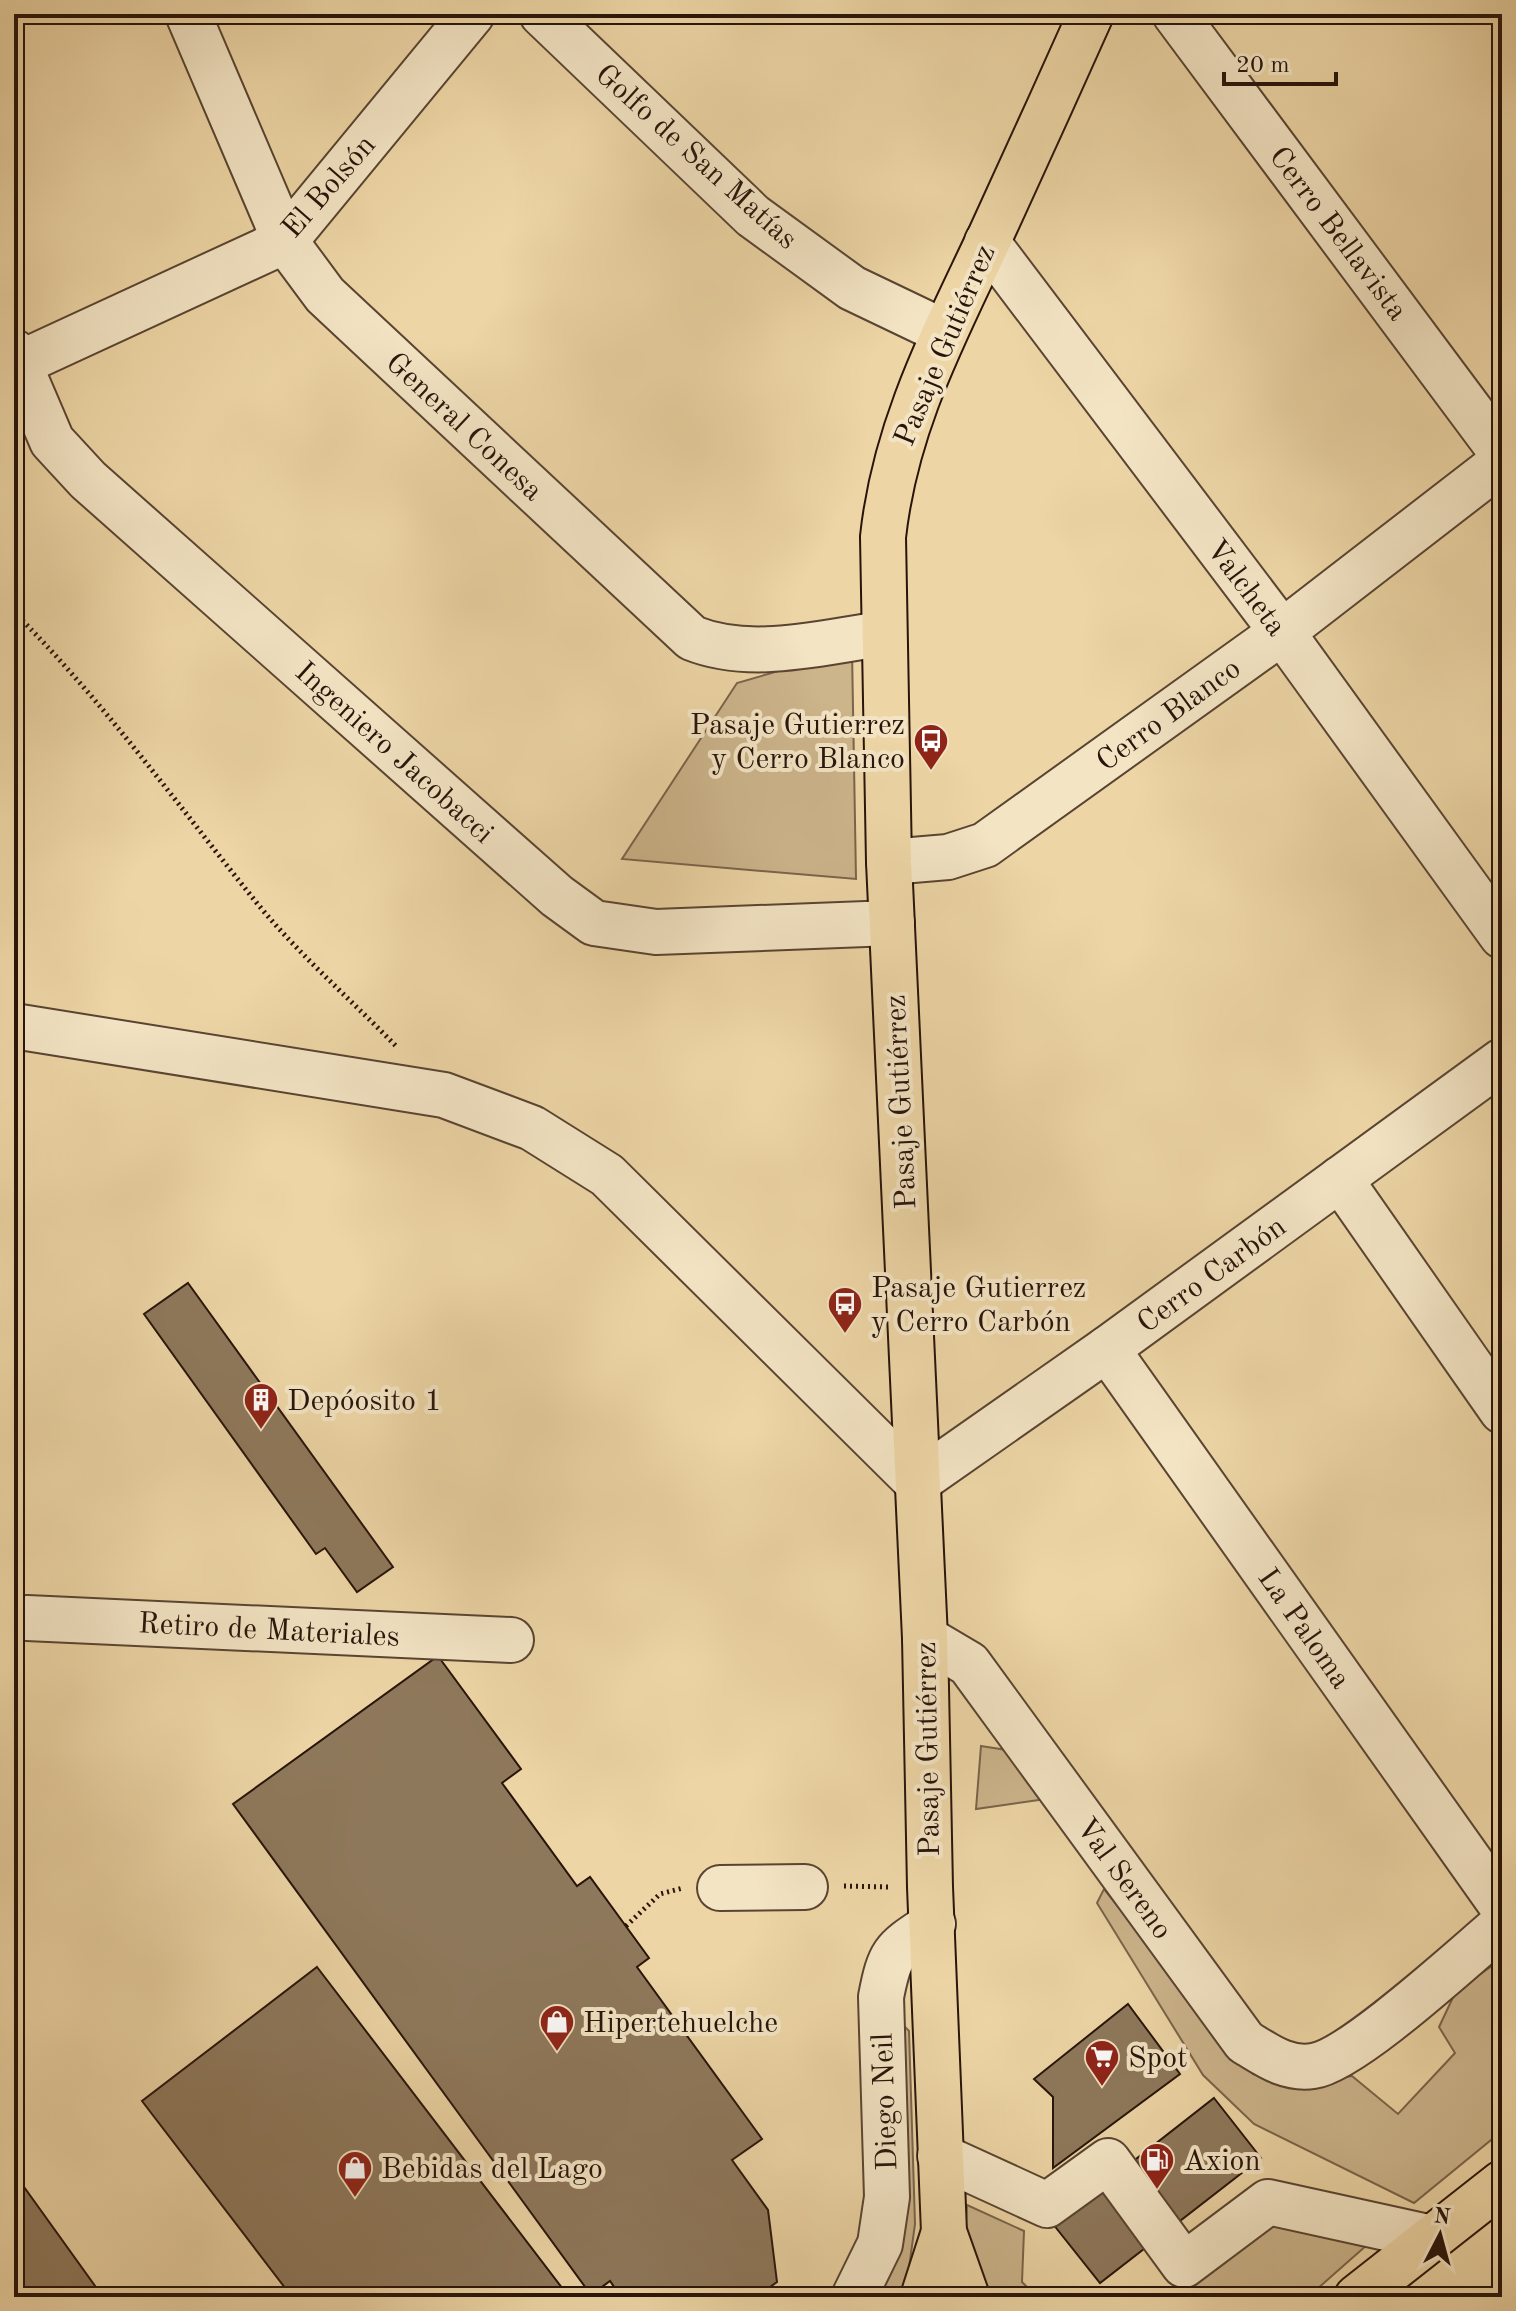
<svg xmlns="http://www.w3.org/2000/svg" width="1516" height="2311" font-family="'Old Standard TT',serif">
<style>
.green{fill:#ccb48b;stroke:#7a644b;stroke-width:2}
.building{fill:#8e785b;stroke:#28140b;stroke-width:2}
.lines{fill:none;stroke-linecap:round;stroke-linejoin:round}
.minor-casing{stroke:#594432;stroke-width:48}
.major-casing{stroke:#28140b;stroke-width:48}
.path{stroke:#28140b;stroke-width:5;stroke-dasharray:2 4;stroke-linecap:butt}
.minor{stroke:#f3e4c4;stroke-width:44}
.major{stroke:#edd5a5;stroke-width:44}
.labels{text-anchor:middle;stroke-width:8;stroke-linejoin:round;paint-order:stroke}
.street-label{font-size:30px;fill:#28140b;stroke:#f3e4c4}
.poi-label{font-size:30px;fill:#28140b;stroke:#f3e4c4;text-anchor:start}
</style>
<rect width="100%" height="100%" fill="#edd5a5"/>
<filter id="stains"><feTurbulence type="fractalNoise" baseFrequency=".0025" numOctaves="4"/><feColorMatrix values="0 0 0 0 .2 0 0 0 0 .09 0 0 0 0 .02 0 0 0 .5 -.17"/></filter>
<radialGradient id="worn" r=".72"><stop offset=".6" stop-color="#630" stop-opacity="0"/><stop offset="1" stop-color="#630" stop-opacity=".3"/></radialGradient>
<g class="green">
<polygon points="852,650 856,879 622,859 737,683"/>
<polygon points="981,1746 1013,1751 1046,1799 976,1809"/>
<polygon points="1104,1889 1253,2074 1298,2084 1352,2076 1398,2114 1455,2053 1439,2027 1456,1991 1502,1959 1502,2131 1414,2203 1254,2124 1203,2075 1097,1903"/>
<polygon points="896,2018 909,2031 915,2224 905,2297 870,2297"/>
<polygon points="967,2205 1024,2231 1022,2282 1037,2297 982,2297 965,2238"/>
<polygon points="1270,2215 1367,2245 1308,2297 1159,2297"/>
</g>
<g class="building">
<polygon points="188,1283 393,1567 357,1592 325,1548 316,1554 144,1314"/>
<polygon points="438,1656 521,1769 502,1783 577,1886 590,1877 649,1958 637,1967 762,2139 732,2160 768,2210 777,2282 756,2297 621,2297 610,2281 591,2295 233,1804"/>
<polygon points="317,1967 569,2297 292,2297 142,2101"/>
<polygon points="1128,2004 1180,2074 1053,2168 1053,2097 1034,2079"/>
<polygon points="1214,2098 1261,2158 1100,2283 1053,2224"/>
<polygon points="14,2173 103,2297 14,2297"/>
</g>
<g class="lines">
<defs>
<g id="minor">
<path d="M188 14 285 241 325 295 692 638C752 662 821 642 883 634"/>
<polyline points="542,14 753,216 852,288 944,332"/>
<polyline points="1175,14 1502,453"/>
<polyline points="987,242 1282,632 1502,936"/>
<polyline points="14,352 52,441 88,480 557,896 594,923 656,932 892,923"/>
<polyline points="14,366 285,241 472,14"/>
<polyline points="889,862 948,857 985,845 1282,632 1502,462"/>
<polyline points="14,1026 444,1095 532,1128 607,1175 917,1482 1107,1349 1502,1061"/>
<polyline points="1340,1179 1502,1411"/>
<polyline points="1107,1349 1502,1906"/>
<polyline points="27,1618 511,1640"/>
<path d="M925 1638 969 1664 1245 2042C1267 2055 1286 2070 1313 2066 1352 2061 1466 1955 1502 1925"/>
<polyline points="720,1888 805,1887"/>
<polyline points="940,2156 1047,2205 1108,2161 1184,2265 1268,2202 1432,2238"/>
<path d="M854 2297 880 2244 887 2197 881 1997C890 1950 894 1950 933 1924"/>
</g>
<g id="major">
<polyline points="923,2297 944,2232"/>
<path d="M967 2297 944 2232 930 1887 925 1638 889 862 883 537C895 427 942 339 988 241 1023 165 1057 90 1091 14"/>
<polyline points="1357,2297 1502,2183"/>
</g>
</defs>
<use href="#minor" class="minor-casing"/>
<use href="#major" class="major-casing"/>
<g class="path">
<path d="M14 612C102 700 174 800 252 897 294 950 348 997 396 1046"/>
<polyline points="844,1886 890,1887"/>
<polyline points="626,1926 660,1894 683,1888"/>
</g>
<use href="#minor" class="minor"/>
<use href="#major" class="major"/>
</g>
<defs>
<symbol id="bus-pin" viewBox="-11 -11 22 30"><path d="M0 17L-7.5 6A9.5 9.5 0 1 1 7.5 6Z" fill="#8f2418" stroke="#f3e4c4"/><path d="M-5-6H5V4H4V6H2V4H-2V6H-4V4H-5ZM-3.5-4V0h7V-4ZM-3.5 1.2v1.5H-2V1.2ZM2 1.2v1.5H3.5V1.2Z" fill="#fff"/></symbol>
<symbol id="building-pin" viewBox="-11 -11 22 30"><path d="M0 17L-7.5 6A9.5 9.5 0 1 1 7.5 6Z" fill="#8f2418" stroke="#f3e4c4"/><path d="M-4-6H4V6H1V3H-1V6H-4ZM-2.5-4.3h1.7v1.8h-1.7ZM.8-4.3h1.7v1.8H.8ZM-2.5-1h1.7V.8h-1.7ZM.8-1h1.7V.8H.8Z" fill="#fff"/></symbol>
<symbol id="shop-pin" viewBox="-11 -11 22 30"><path d="M0 17L-7.5 6A9.5 9.5 0 1 1 7.5 6Z" fill="#8f2418" stroke="#f3e4c4"/><path d="M-5-2.5h2.3a2.7 3.5 0 0 1 5.4 0H5L5.5 6h-11ZM-1.5-2.5h3a1.5 2.3 0 0 0-3 0Z" fill="#fff"/></symbol>
<symbol id="supermarket-pin" viewBox="-11 -11 22 30"><path d="M0 17L-7.5 6A9.5 9.5 0 1 1 7.5 6Z" fill="#8f2418" stroke="#f3e4c4"/><path d="M-6-5.5h2.5l.6 2H6L4.5 2H-2.5L-4.4-4H-6ZM-1.5 3.2a1.3 1.3 0 1 0 .1 0ZM3 3.2a1.3 1.3 0 1 0 .1 0Z" fill="#fff"/></symbol>
<symbol id="fuel-pin" viewBox="-11 -11 22 30"><path d="M0 17L-7.5 6A9.5 9.5 0 1 1 7.5 6Z" fill="#8f2418" stroke="#f3e4c4"/><path d="M-5.5-6h7V0h2V4h1.3V-2.5L3-4.5l.8-.8L6-3V5H2.5V1h-1V6h-7ZM-4.2-4.7v3.2H.2V-4.7Z" fill="#fff"/></symbol>
</defs>
<g fill-rule="evenodd">
<use href="#bus-pin" x="911" y="721" width="40" height="54"/>
<use href="#bus-pin" x="825" y="1284" width="40" height="54"/>
<use href="#building-pin" x="241" y="1380" width="40" height="54"/>
<use href="#shop-pin" x="537" y="2002" width="40" height="54"/>
<use href="#supermarket-pin" x="1082" y="2037" width="40" height="54"/>
<use href="#fuel-pin" x="1137" y="2140" width="40" height="54"/>
<use href="#shop-pin" x="335" y="2148" width="40" height="54"/>
</g>
<g class="labels">
<g class="street-label">
<text transform="translate(697 156) rotate(42)" y="10">Golfo de San Matías</text>
<text transform="translate(328 186) rotate(-49)" y="10">El Bolsón</text>
<text transform="translate(1339 233) rotate(53)" y="10">Cerro Bellavista</text>
<text transform="translate(944 345) rotate(-67)" y="10">Pasaje Gutiérrez</text>
<text transform="translate(465 426) rotate(43)" y="10">General Conesa</text>
<text transform="translate(1247 587) rotate(53)" y="10">Valcheta</text>
<text transform="translate(1168 714) rotate(-36)" y="10">Cerro Blanco</text>
<text transform="translate(395 752) rotate(42)" y="10">Ingeniero Jacobacci</text>
<text transform="translate(900 1102) rotate(-93)" y="10">Pasaje Gutiérrez</text>
<text transform="translate(1211 1274) rotate(-36)" y="10">Cerro Carbón</text>
<text transform="translate(1305 1628) rotate(55)" y="10">La Paloma</text>
<text transform="translate(269 1629) rotate(3)" y="10">Retiro de Materiales</text>
<text transform="translate(927 1749) rotate(-91)" y="10">Pasaje Gutiérrez</text>
<text transform="translate(1125 1878) rotate(54)" y="10">Val Sereno</text>
<text transform="translate(884 2102) rotate(-92)" y="10">Diego Neil</text>
</g>
<g class="poi-label">
<text x="905" y="734" text-anchor="end">Pasaje Gutierrez<tspan x="905" dy="34">y Cerro Blanco</tspan></text>
<text x="871" y="1297">Pasaje Gutierrez<tspan x="871" dy="34">y Cerro Carbón</tspan></text>
<text x="287" y="1410">Depóosito 1</text>
<text x="583" y="2032">Hipertehuelche</text>
<text x="1128" y="2067">Spot</text>
<text x="1183" y="2170">Axion</text>
<text x="381" y="2178">Bebidas del Lago</text>
</g>
</g>
<rect width="1516" height="2311" fill="none" stroke="#edd5a5" stroke-width="48"/>
<rect x="16" y="16" width="1484" height="2279" fill="none" stroke="#28140b" stroke-width="4"/>
<rect x="24" y="24" width="1468" height="2263" fill="none" stroke="#28140b" stroke-width="2"/>
<g transform="translate(1440 2235) rotate(6)" stroke="#f3e4c4" stroke-width="6" paint-order="stroke">
<path d="M0-6L14 30L0 20L-14 30Z" fill="#28140b"/>
<text y="-12" font-size="22" font-weight="bold" text-anchor="middle" fill="#28140b">N</text>
</g>
<path d="M1224 72v12h112v-12" fill="none" stroke="#28140b" stroke-width="4"/>
<text x="1236" y="72" font-size="24" fill="#28140b" stroke="#f3e4c4" stroke-width="6" paint-order="stroke">20 m</text>
<rect width="100%" height="100%" filter="url(#stains)"/>
<rect width="100%" height="100%" fill="url(#worn)"/>
</svg>
